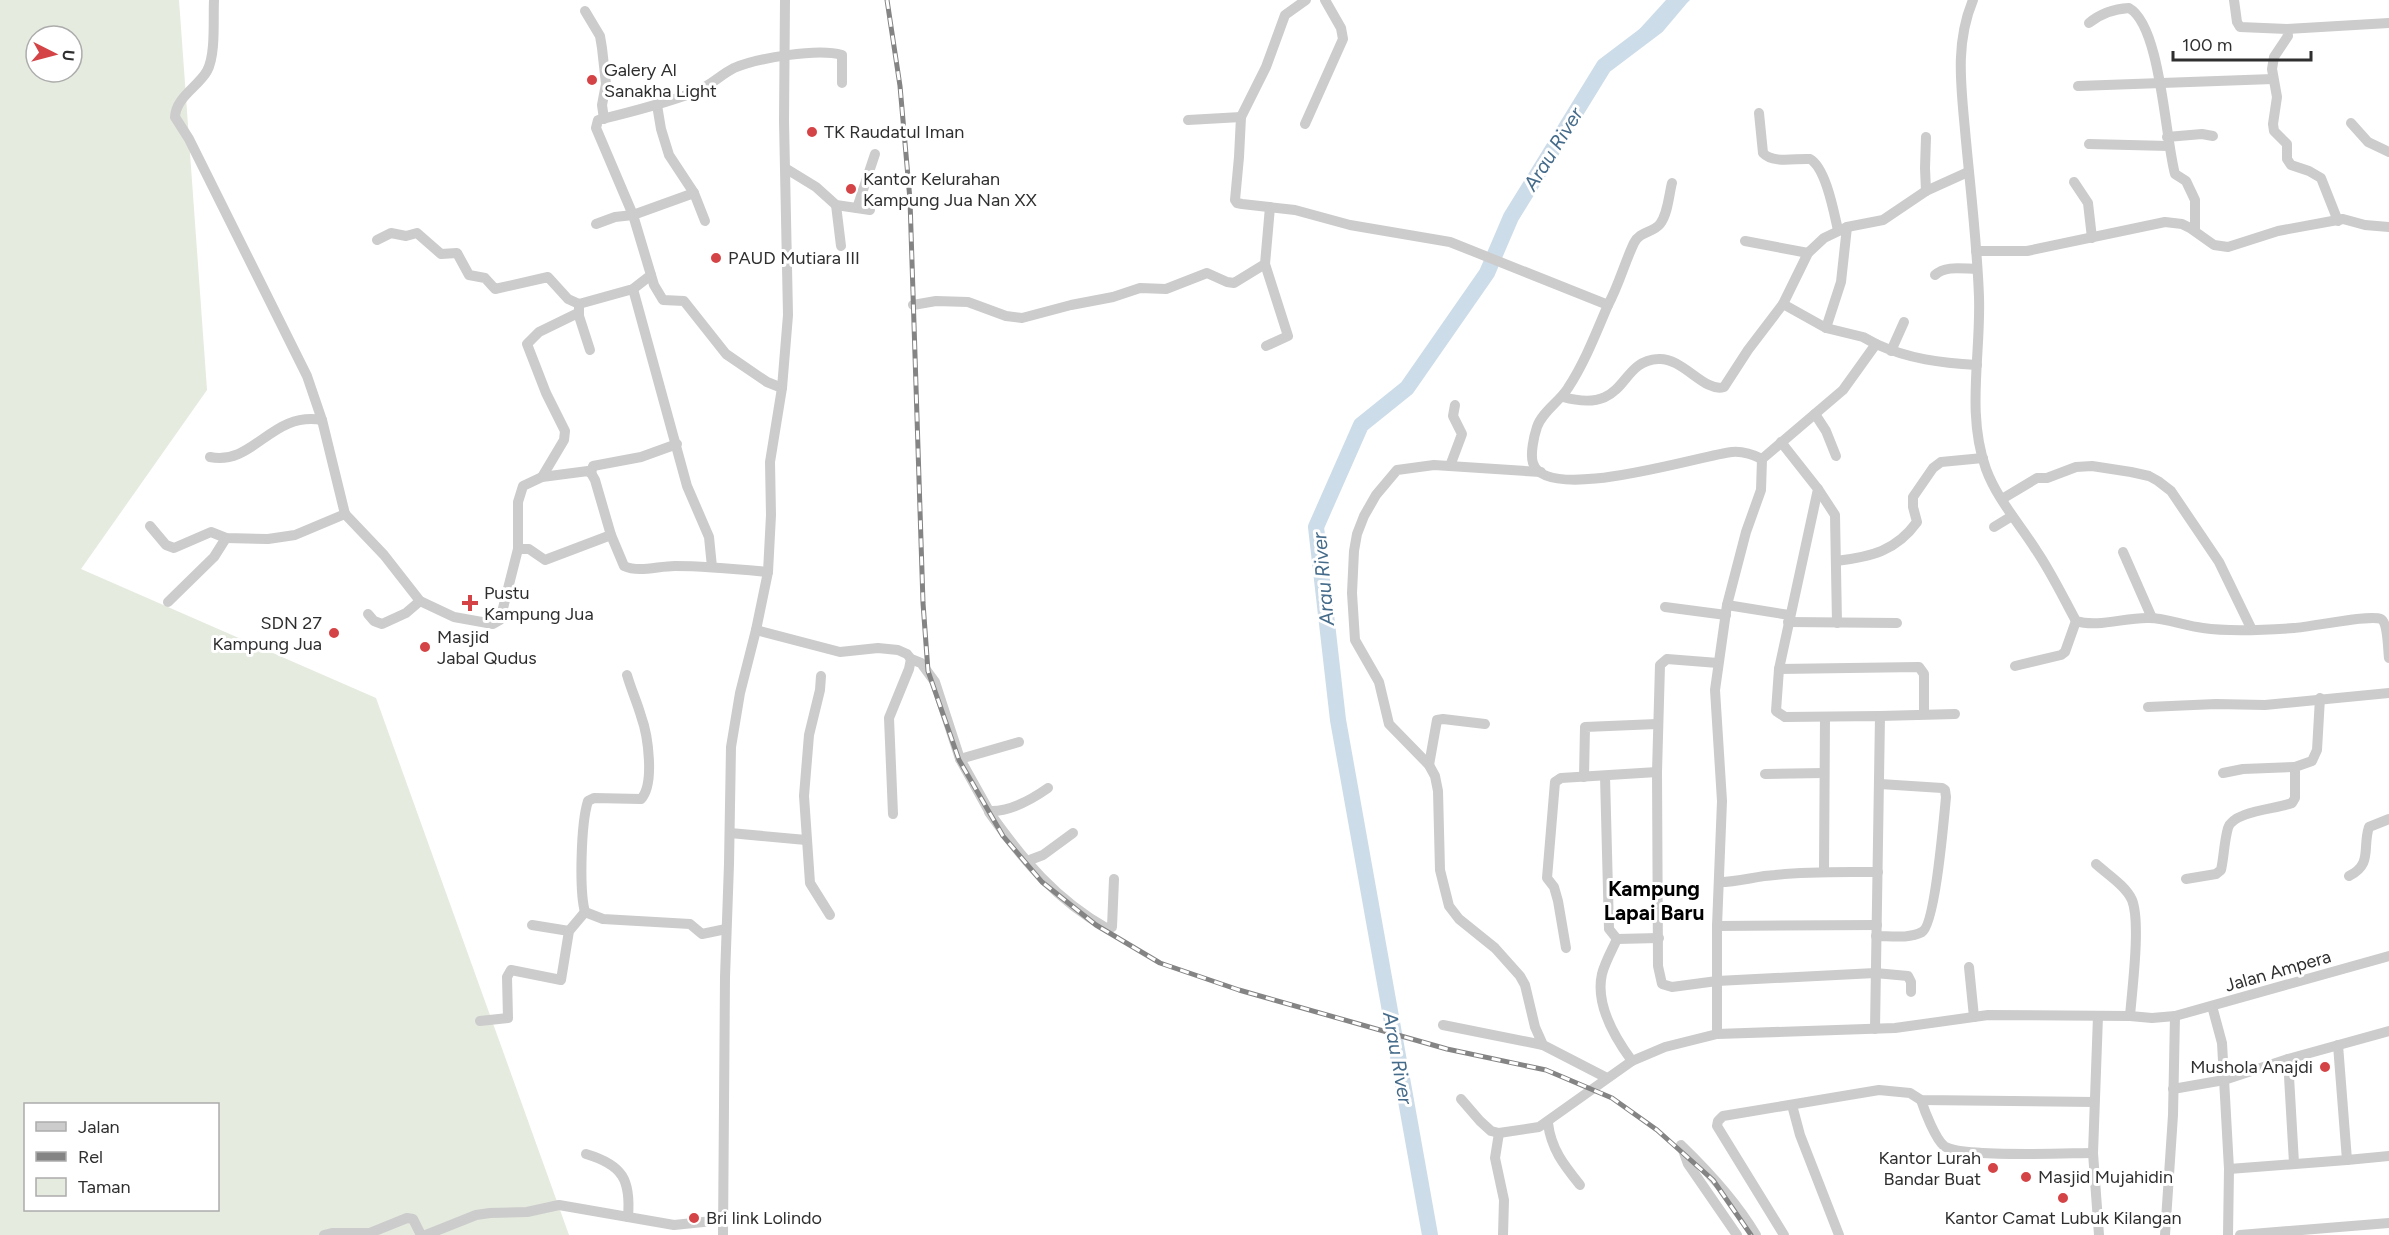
<svg xmlns="http://www.w3.org/2000/svg" width="2389" height="1235" font-family="Figtree,sans-serif">
<style>
.green{fill:#e5ebdf;fill-rule:evenodd}
.water{fill:#cddce9}
.lines{fill:none;stroke-linecap:round;stroke-linejoin:round}
.river{stroke:#cddce9;stroke-width:16}
.minor{stroke:#ccc;stroke-width:10}
.rail-casing{stroke:#848484;stroke-width:5}
.rail{stroke:#fff;stroke-width:3;stroke-dasharray:9;stroke-linecap:butt}
.poi-dot{fill:#d44446;stroke:#fff;stroke-width:2}
.labels{text-anchor:middle;stroke-width:6;stroke-linejoin:round;paint-order:stroke}
.poi-label{font-size:18px;fill:#2f2f2f;stroke:#fff;text-anchor:start}
.street-label{font-size:18px;fill:#2f2f2f;stroke:#fff}
.water-label{font-size:20px;font-style:italic;fill:#456b8a;stroke:#fff}
.quarter-label{font-size:21px;font-weight:bold;fill:#000;stroke:#fff}
</style>
<rect width="100%" height="100%" fill="#fff"/>
<path class="green" d="M0 0H179L207 390 81 569 376 698 569 1235H0ZM36 36H72V72H36ZM26 1104H218V1210H26Z"/>
<polygon class="water" points="1666,0 1690,0 1646,43 1636,33"/>
<g class="lines">
<polyline class="river" points="1430,1235 1338,720 1316,527 1361,425 1407,388 1487,273 1511,217 1604,66 1657,26 1679,0"/>
<g class="minor">
<path d="M214 0C213 19 216 55 207 71 198 87 176 97 175 117L189 139 307 376 322 420 345 514"/>
<path d="M1306 0 1285 15 1266 67 1241 117 1239 157 1235 200 1237 203 1242 204 1295 210 1350 225 1450 242 1608 305C1596 333 1585 362 1568 388 1560 401 1542 412 1537 427 1534 436 1530 454 1533 463 1546 505 1701 455 1732 452 1743 451 1752 454 1762 459L1843 390 1876 344C1909 359 1941 363 1977 365"/>
<path d="M1973 0C1955 43 1961 85 1965 130 1970 186 1977 241 1979 297 1981 355 1966 413 1986 469 1997 499 2019 523 2036 550 2051 572 2063 597 2076 621 2098 628 2126 617 2149 618 2166 618 2185 626 2203 628 2230 632 2266 630 2294 628 2311 627 2369 614 2381 619 2388 623 2388 651 2389 658"/>
<polyline points="2234,0 2237,22 2240,27 2287,29 2288,36 2274,57 2272,69 2277,97 2273,124 2274,131 2287,144 2287,159 2291,165 2309,171 2321,178 2338,221"/>
<polyline points="585,11 600,36 602,48 606,84 602,105 604,119"/>
<path d="M2089 23C2101 13 2113 9 2129 8 2161 26 2165 138 2175 174L2186 181 2195 200V231"/>
<polyline points="2287,29 2389,23"/>
<polyline points="2078,86 2273,79"/>
<polyline points="657,105 661,129 669,155 694,193"/>
<path d="M1759 113 1763 153C1773 164 1796 158 1810 159 1826 168 1834 213 1838 230"/>
<polyline points="1188,120 1241,117"/>
<polyline points="2351,123 2368,142 2389,152"/>
<polyline points="1305,124 1343,39 1341,28 1325,0"/>
<polyline points="2167,137 2202,134 2213,136"/>
<polyline points="2089,144 2169,146"/>
<polyline points="785,168 816,187 836,205 870,210"/>
<polyline points="2074,182 2088,203 2092,238"/>
<polyline points="1926,191 1925,168 1926,137"/>
<polyline points="836,205 841,246"/>
<polyline points="857,208 875,154"/>
<polyline points="596,224 615,217 633,215 694,193 705,221"/>
<path d="M377 240 391 233 406 236 417 233 441 254 457 253 469 275 485 278 495 289 548 277 568 299 579 304 633 289 651 275 633 215 596 128 598 120C631 112 663 104 695 92 712 85 720 75 734 68 757 58 818 48 842 55V83"/>
<polyline points="1745,241 1808,253"/>
<polyline points="1976,251 2027,251 2165,222 2182,224 2190,228 2214,245 2228,247 2278,231 2343,219 2365,225 2389,227"/>
<polyline points="1265,264 1288,336 1266,346"/>
<polyline points="651,275 654,285 663,300 684,301 726,354 767,382 782,388"/>
<path d="M1935 275C1946 265 1963 269 1977 269"/>
<polyline points="633,289 687,486 709,537 712,567"/>
<polyline points="1783,304 1826,328 1863,337 1876,344"/>
<polyline points="913,305 936,301 968,302 1006,316 1022,318 1071,305 1113,297 1140,288 1166,289 1207,273 1227,282 1234,283 1265,264 1270,207"/>
<path d="M1608 305C1619 285 1624 264 1634 243 1640 231 1653 233 1660 224 1668 214 1669 194 1672 183"/>
<polyline points="579,307 579,316 590,350"/>
<polyline points="1826,328 1841,282 1847,227"/>
<polyline points="1891,351 1904,322"/>
<path d="M1563 397C1629 415 1617 361 1658 359 1683 357 1704 393 1724 387L1748 350 1783 304 1808 253 1824 238 1847 227 1883 220 1926 191 1968 172"/>
<polyline points="1815,414 1826,431 1836,456"/>
<polyline points="1781,442 1818,489 1779,669 1776,711 1785,717 1880,716 1875,1029"/>
<path d="M210 457C254 466 271 411 322 420"/>
<polyline points="1450,466 1462,434 1453,416 1455,405"/>
<polyline points="1541,472 1434,465 1397,470 1376,495 1364,516 1357,534 1354,551 1352,593 1355,640 1379,682 1389,724 1429,765 1435,776 1438,791 1440,870 1449,906 1459,919 1495,948 1520,976 1525,985 1535,1027 1543,1045 1607,1078"/>
<path d="M591 473 595 480 611 535 624 566C639 573 658 566 675 566 706 566 737 569 768 572"/>
<polyline points="591,473 593,466 641,457 677,444"/>
<polyline points="542,477 564,440 565,431 546,393 527,344 539,332 578,313"/>
<polyline points="1818,489 1835,515 1837,623"/>
<polyline points="2002,499 2037,478 2047,478 2076,467 2092,466 2131,472 2149,476 2158,481 2171,491 2219,562 2251,628"/>
<polyline points="345,514 384,555 420,601 454,617 493,624 500,620 518,549 518,502 523,486 542,477 588,471 591,473"/>
<polyline points="150,526 166,545 174,548 211,532 226,538 268,539 295,535 345,514"/>
<polyline points="1994,527 2012,516"/>
<polyline points="518,549 529,549 545,560 611,535"/>
<polyline points="2123,552 2152,618"/>
<path d="M1836 561C1871 557 1896 551 1917 522L1913 507V497L1933 468 1941 462 1983 458"/>
<polyline points="168,602 214,557 226,538"/>
<polyline points="1727,605 1789,615"/>
<polyline points="1665,607 1726,615"/>
<polyline points="368,614 374,621 382,624 406,613 420,601"/>
<polyline points="1788,622 1897,623"/>
<path d="M756 630 840 652 878 648 898 650 907 654 911 659 921 663 935 682 960 759 989 811C1010 812 1031 800 1048 788"/>
<polyline points="1718,663 1667,659 1660,665 1657,772 1658,966 1662,984 1672,987 1717,981 1875,973 1908,976 1911,982 1911,992"/>
<polyline points="2015,666 2061,655 2065,652 2076,621"/>
<polyline points="1779,669 1919,667 1924,674 1924,714"/>
<path d="M627 675C631 689 637 702 641 716 648 735 655 784 641 799L594 798 588 801C581 823 579 890 585 912L603 919 690 924 702 934 726 929"/>
<polyline points="821,676 820,690 809,735 804,796 810,883 830,915"/>
<polyline points="2148,707 2216,704 2265,705 2389,693"/>
<polyline points="1880,716 1955,714"/>
<polyline points="960,759 1019,742"/>
<polyline points="1429,765 1437,720 1443,719 1485,724"/>
<polyline points="2223,773 2243,769 2295,767"/>
<polyline points="1765,774 1824,773"/>
<polyline points="1605,776 1609,929 1617,939 1659,938"/>
<polyline points="1584,777 1585,727 1657,724"/>
<path d="M989 812C1023 860 1056 900 1108 929L1112 927 1114 879"/>
<polyline points="893,814 889,718 909,669 911,659"/>
<polyline points="730,833 806,840"/>
<polyline points="1027,861 1043,855 1073,833"/>
<path d="M2096 864C2107 874 2126 886 2132 900 2141 922 2132 990 2130 1016"/>
<polyline points="1824,872 1825,717"/>
<path d="M2349 876C2373 864 2362 848 2369 827L2389 819"/>
<path d="M2186 879 2216 874 2221 870C2224 857 2224 842 2228 828 2233 811 2277 809 2292 803L2295 798V767L2312 761 2317 750 2320 698"/>
<path d="M1720 882C1739 882 1756 876 1775 875 1809 871 1844 872 1878 872"/>
<polyline points="532,925 569,931"/>
<polyline points="1717,926 1877,925"/>
<path d="M1876 936C1890 936 1909 939 1922 932 1935 925 1944 817 1946 797L1945 790 1942 788 1880 784"/>
<path d="M1617 939C1612 950 1605 962 1602 974 1595 1004 1615 1038 1632 1061"/>
<polyline points="1566,948 1558,901 1554,887 1547,878 1555,782 1561,778 1657,772"/>
<polyline points="1969,967 1974,1017"/>
<polyline points="2212,1006 2222,1043 2229,1169 2228,1235"/>
<polyline points="2098,1016 2093,1153 2099,1235"/>
<polyline points="480,1021 508,1018 507,977 511,970 561,980 569,931 585,912"/>
<polyline points="1443,1025 1543,1045"/>
<polyline points="1717,1034 1717,926 1722,801 1715,690 1727,605 1746,532 1761,490 1762,459"/>
<polyline points="2288,1059 2294,1163"/>
<polyline points="2173,1089 2224,1080 2288,1059 2389,1031"/>
<polyline points="1461,1099 1480,1121 1491,1131 1499,1133 1539,1127 1632,1061 1665,1047 1717,1034 1895,1028 1988,1015 2130,1016 2152,1018 2175,1016 2389,956"/>
<path d="M1921 1100C1925 1112 1935 1138 1944 1146 1960 1158 2068 1153 2093 1153"/>
<polyline points="1792,1105 1800,1135 1839,1235"/>
<path d="M1548 1123C1551 1149 1564 1165 1580 1185"/>
<polyline points="1499,1133 1495,1158 1504,1200 1503,1235"/>
<path d="M1681 1145C1709 1172 1736 1201 1756 1235"/>
<polyline points="1683,1150 1688,1164 1737,1235"/>
<path d="M586 1154C623 1165 631 1180 628 1217"/>
<polyline points="2347,1160 2389,1156"/>
<polyline points="2229,1169 2347,1160 2338,1045"/>
<polyline points="324,1235 332,1233 370,1233 407,1218 413,1219 421,1235"/>
<polyline points="426,1235 476,1215 490,1213 527,1212 559,1205 674,1225 723,1220"/>
<polyline points="723,1235 725,977 729,864 731,747 740,693 756,630 768,572 771,515 770,462 782,388 788,315 784,121 785,0"/>
<polyline points="1784,1235 1717,1126 1718,1121 1723,1116 1879,1090 1910,1093 1921,1100 2094,1102"/>
<polyline points="2165,1235 2173,1115 2175,1016"/>
<polyline points="2240,1235 2389,1223"/>
</g>
<defs>
<polyline id="rail" points="887,0 900,86 910,200 923,603 928,671 959,760 1003,836 1042,882 1096,925 1160,963 1239,990 1447,1049 1546,1070 1612,1098 1657,1130 1713,1180 1751,1235"/>
</defs>
<use href="#rail" class="rail-casing"/>
<use href="#rail" class="rail"/>
</g>
<g class="poi-dot">
<circle cx="592" cy="80" r="6"/>
<circle cx="812" cy="132" r="6"/>
<circle cx="851" cy="189" r="6"/>
<circle cx="716" cy="258" r="6"/>
<path d="M467 594h6v6h6v6h-6v6h-6v-6h-6v-6h6z"/>
<circle cx="334" cy="633" r="6"/>
<circle cx="425" cy="647" r="6"/>
<circle cx="2325" cy="1067" r="6"/>
<circle cx="1993" cy="1168" r="6"/>
<circle cx="2026" cy="1177" r="6"/>
<circle cx="2063" cy="1198" r="6"/>
<circle cx="694" cy="1218" r="6"/>
</g>
<g class="labels">
<g class="poi-label">
<text x="604" y="76">Galery Al<tspan x="604" dy="21">Sanakha Light</tspan></text>
<text x="824" y="138">TK Raudatul Iman</text>
<text x="863" y="185">Kantor Kelurahan<tspan x="863" dy="21">Kampung Jua Nan XX</tspan></text>
<text x="728" y="264">PAUD Mutiara III</text>
<text x="484" y="599">Pustu<tspan x="484" dy="21">Kampung Jua</tspan></text>
<text x="322" y="629" text-anchor="end">SDN 27<tspan x="322" dy="21">Kampung Jua</tspan></text>
<text x="437" y="643">Masjid<tspan x="437" dy="21">Jabal Qudus</tspan></text>
<text x="2313" y="1073" text-anchor="end">Mushola Anajdi</text>
<text x="1981" y="1164" text-anchor="end">Kantor Lurah<tspan x="1981" dy="21">Bandar Buat</tspan></text>
<text x="2038" y="1183">Masjid Mujahidin</text>
<text x="706" y="1224">Bri link Lolindo</text>
<text x="2063" y="1224" text-anchor="middle">Kantor Camat Lubuk Kilangan</text>
</g>
<g class="street-label">
<text transform="translate(2278 971) rotate(-16)" y="6">Jalan Ampera</text>
</g>
<g class="water-label">
<text transform="translate(1553 149) rotate(-58)" y="7">Arau River</text>
<text transform="translate(1323 579) rotate(-95)" y="7">Arau River</text>
<text transform="translate(1398 1058) rotate(80)" y="7">Arau River</text>
</g>
<g class="quarter-label">
<text x="1654" y="896">Kampung<tspan x="1654" dy="24">Lapai Baru</tspan></text>
</g>
</g>
<rect x="24" y="1103" width="195" height="108" fill="#ffffff" stroke="#acacac" stroke-width="1.5"/>
<rect x="36" y="1122" width="30" height="9" fill="#cccccc" stroke="#acacac" stroke-width="1.5"/>
<text x="78" y="1133" font-size="18" fill="#2f2f2f">Jalan</text>
<rect x="36" y="1152" width="30" height="9" fill="#848484" stroke="#acacac" stroke-width="1.5"/>
<text x="78" y="1163" font-size="18" fill="#2f2f2f">Rel</text>
<rect x="36" y="1178" width="30" height="18" fill="#e5ebdf" stroke="#acacac" stroke-width="1.5"/>
<text x="78" y="1193" font-size="18" fill="#2f2f2f">Taman</text>
<g transform="translate(54 54) rotate(96)"><circle r="28" fill="#ffffff" stroke="#acacac" stroke-width="1.5"/>
<path d="M0-4.5L10 22L0 15L-10 22Z" fill="#d44446"/>
<text y="-9" font-size="16" font-weight="bold" text-anchor="middle" fill="#2f2f2f">U</text>
</g>
<path d="M2173 51v9h138v-9" fill="none" stroke="#2f2f2f" stroke-width="3"/>
<text x="2182" y="51" font-size="18" fill="#2f2f2f" stroke="#ffffff" stroke-width="4.5" paint-order="stroke">100 m</text>
</svg>
